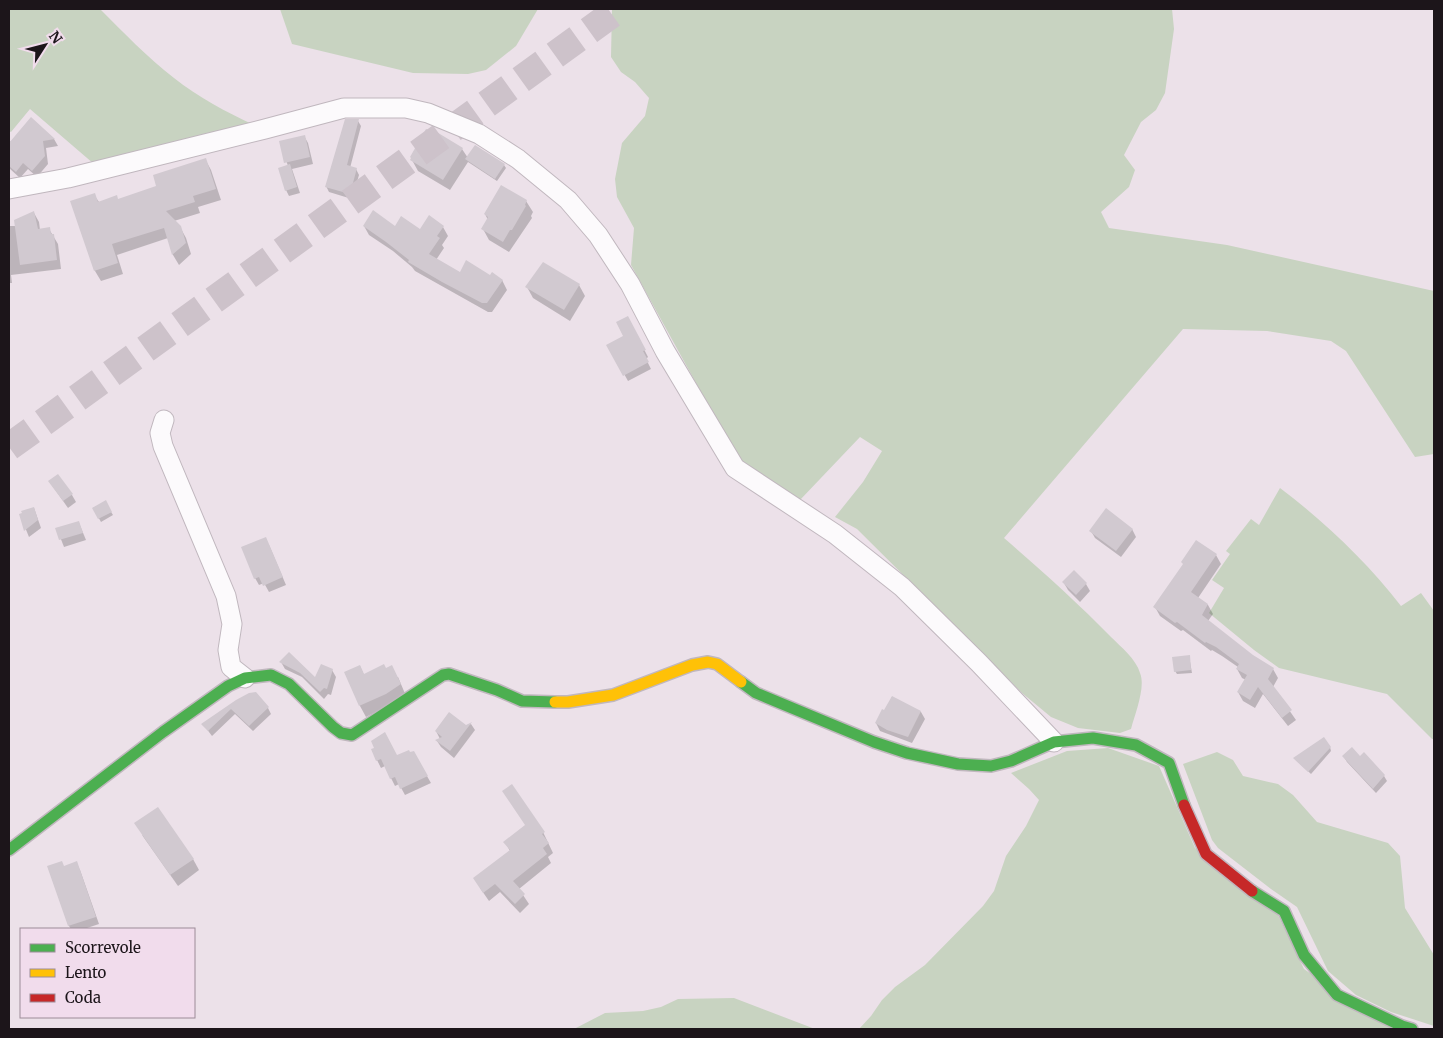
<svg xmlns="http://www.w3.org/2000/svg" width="1443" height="1038" font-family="Merriweather,serif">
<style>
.green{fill:#c8d3c1}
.shadow{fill:#0003}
.building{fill:#d1c9d0}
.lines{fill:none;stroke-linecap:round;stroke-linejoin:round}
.secondary-tunnel{stroke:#cdc2ca;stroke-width:28;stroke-dasharray:28 14;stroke-linecap:butt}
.street-casing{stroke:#c0b7be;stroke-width:21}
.fast-casing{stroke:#c0b7be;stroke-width:14}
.slow-casing{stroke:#c0b7be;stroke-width:14}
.jam-casing{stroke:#c0b7be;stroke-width:14}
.street{stroke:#fcfafc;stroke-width:19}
.fast{stroke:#4caf50;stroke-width:11}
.slow{stroke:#ffc107;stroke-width:11}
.jam{stroke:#c62828;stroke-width:11}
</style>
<rect width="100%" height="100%" fill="#ece1e9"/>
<g class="green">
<path d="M9 9H100C124 33 147 57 174 78 198 97 226 112 254 125L94 164 30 109 11 132 9 131Z"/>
<polygon points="280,9 538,9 516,46 486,70 468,74 413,73 292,44"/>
<path d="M612 9H1172L1174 29 1165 93 1156 110 1141 122 1124 155 1135 170 1129 187 1101 212 1109 228 1227 245 1434 291V454L1415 457 1346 351 1331 341 1267 331 1183 329 1004 538C1041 570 1077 602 1111 637 1121 647 1136 659 1140 673 1146 687 1135 714 1131 729L1120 733 1078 728 1051 717 1022 693 857 529 835 517 863 482 882 451 860 437 800 500 742 463 734 452 631 265 634 228 617 197 615 179 622 143 645 116 649 98 635 82 621 72 611 57Z"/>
<path d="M1280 488C1325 522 1367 562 1401 606L1421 593 1434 611V739H1432L1387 694 1279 668 1254 650 1209 613 1224 588 1212 580 1230 554 1226 551 1251 519 1259 525Z"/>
<polygon points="1108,748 1159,766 1195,848 1277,913 1304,969 1392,1029 859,1029 871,1016 882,1000 895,987 925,965 983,906 994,891 1006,856 1026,826 1039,800 1029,789 1011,773 1067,751"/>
<polygon points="1217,752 1233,760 1243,776 1278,784 1293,795 1317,822 1388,843 1400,856 1405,908 1434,955 1434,1026 1391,1012 1356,995 1328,971 1297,907 1271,889 1218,848 1212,840 1183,764"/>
<polygon points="734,998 815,1029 574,1029 605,1013 643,1011 661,1007 678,999"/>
</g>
<g class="shadow">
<polygon points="32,119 54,139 58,146 46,148 48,164 37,177 28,169 20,178 9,168 9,140 11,142"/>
<polygon points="358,121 361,126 350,168 356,169 359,175 352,199 329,192 326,186"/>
<polygon points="429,132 462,149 468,158 504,165 506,168 497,181 468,162 450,190 418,171 412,160"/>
<polygon points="304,136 308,143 313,164 292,169 300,193 289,196 286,190 288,166 280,142"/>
<polygon points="205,159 211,170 221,200 198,207 200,213 174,221 180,227 186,238 191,254 179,265 173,255 168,238 117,255 123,274 101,281 95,271 72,202 94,195 99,202 118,200 158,187"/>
<polygon points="526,201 533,212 531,216 532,218 509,252 489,240 483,229 488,220 485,214"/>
<polygon points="34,213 39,222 40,230 49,229 58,244 61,269 11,275 12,283 9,283 9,226 17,226"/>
<polygon points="364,226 420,231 443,227 448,236 442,245 444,248 436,260 460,274 491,277 502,280 507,290 492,312 488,312 415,271 412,267 393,251 369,235"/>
<polygon points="579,285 585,296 570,321 533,298 527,287"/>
<polygon points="628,318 648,357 646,359 651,369 628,381 608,345 625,336"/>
<polygon points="49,481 72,495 76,502 68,508"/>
<polygon points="105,502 113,515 101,522 93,508"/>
<polygon points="34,508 41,528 29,537 20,515"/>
<polygon points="79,523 86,540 64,547 57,529"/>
<polygon points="1132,529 1136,537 1121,557 1095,538 1091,531"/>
<polygon points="269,545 286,585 269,592 264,583 259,585 255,578"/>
<polygon points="1216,555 1221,564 1198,598 1208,605 1213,614 1208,621 1252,656 1273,669 1278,678 1273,687 1296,720 1288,726 1263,694 1255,708 1243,701 1238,692 1246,680 1242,678 1237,669 1238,667 1222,656 1212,650 1211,651 1183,630 1181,631 1160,616 1155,607"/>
<polygon points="1074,572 1086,584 1090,591 1080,602 1068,590 1064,583"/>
<polygon points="1189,656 1192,673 1177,674 1175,671"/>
<polygon points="281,662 315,679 332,670 336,677 331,695 328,694 324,699 302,677 285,669"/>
<polygon points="360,666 364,675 398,677 406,696 366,717 360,706"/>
<polygon points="892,697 921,712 925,719 912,743 880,731 876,723 885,712"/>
<polygon points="231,705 268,708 271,714 253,731 235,714 212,736 203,724"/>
<polygon points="471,724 475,730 454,758 441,747 437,741 440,739 436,731 466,726"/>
<polygon points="1330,747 1331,751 1311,774 1295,759"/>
<polygon points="372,750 397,757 413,752 431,783 405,795 399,784 395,786 385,766 381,768"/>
<polygon points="1344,757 1360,757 1384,776 1387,781 1376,793 1347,762"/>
<polygon points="543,832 553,853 548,857 551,863 519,889 529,904 520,913 500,892 489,901 480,888 510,851 505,842"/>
<polygon points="142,835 193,859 199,870 178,886"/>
<polygon points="76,863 80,870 99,924 84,929 71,929 69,926 48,867 64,867"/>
</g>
<g class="building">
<polygon points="31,117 55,139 43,141 45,156 32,171 23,163 16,172 9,166 9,143"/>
<polygon points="345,119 359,119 347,165 357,168 350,194 325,187"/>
<polygon points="430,128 463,148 443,180 410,160 411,158 410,157 426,129 429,130"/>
<polygon points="305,135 310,157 284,163 279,141"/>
<polygon points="475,145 505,164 495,179 465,159"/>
<polygon points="206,158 216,189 193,196 195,202 166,211 181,226 186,243 172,255 164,228 112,244 118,263 94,271 70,201 95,193 98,202 117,195 118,199 156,186 153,175"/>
<polygon points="290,164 297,187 285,191 278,168"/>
<polygon points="501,185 527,200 525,205 526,206 512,230 510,230 503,242 481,229 488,217 484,214"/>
<polygon points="373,210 395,226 401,216 420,229 429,215 444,226 437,236 440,238 429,254 460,272 466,260 490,275 492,272 503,280 487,303 482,303 442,282 408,262 409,260 386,242 363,226"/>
<polygon points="34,211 38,229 50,227 51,234 54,234 57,260 20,265 14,220"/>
<polygon points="543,262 580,284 564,310 525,287"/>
<polygon points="628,316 646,350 643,351 649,362 623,376 606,345 623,336 616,322"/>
<polygon points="58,474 73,494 63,501 48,481"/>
<polygon points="106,500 112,512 98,519 92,508"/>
<polygon points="34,507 38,520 24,531 19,514 22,513 21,511"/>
<polygon points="1106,508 1133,529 1116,551 1089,531"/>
<polygon points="79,521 83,533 59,540 55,528"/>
<polygon points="266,537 283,577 263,586 259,577 254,579 241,547"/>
<polygon points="1196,540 1217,554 1191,592 1208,604 1202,615 1253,655 1274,668 1268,679 1292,710 1282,718 1258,687 1250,700 1237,692 1247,675 1236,669 1239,664 1216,647 1206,642 1205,643 1177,622 1175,623 1153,607 1183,564 1181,562"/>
<polygon points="1074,570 1087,583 1076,595 1062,582"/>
<polygon points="289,652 315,677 321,664 333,669 327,689 324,688 320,692 300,673 279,662"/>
<polygon points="1190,655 1191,670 1174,672 1172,657"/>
<polygon points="384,664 386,668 392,665 401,684 386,694 359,706 344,672 360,665 364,674"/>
<polygon points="256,692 269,707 249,726 231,709 208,731 201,724 236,700 249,693"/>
<polygon points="892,696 921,711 908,737 887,730 875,723 882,709 884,710"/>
<polygon points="449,712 466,725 472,722 450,751 435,740 442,737 435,731"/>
<polygon points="385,732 397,755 409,750 410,752 414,751 428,776 400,789 395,777 390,779 381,759 376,761 371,749 374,748 371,741"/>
<polygon points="1324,737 1331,747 1308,772 1293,758"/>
<polygon points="1352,747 1360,756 1364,752 1385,775 1373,789 1342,756"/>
<polygon points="512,784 545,832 542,834 549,843 543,848 547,854 513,881 525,894 515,904 495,884 483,893 473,878 510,850 503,842 525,825 502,791"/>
<polygon points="158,807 194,859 170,875 134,823"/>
<polygon points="62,861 64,866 77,861 96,917 68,926 47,866"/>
</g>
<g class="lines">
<polyline class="secondary-tunnel" points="9,447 619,9"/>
<defs>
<g id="street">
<polyline points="9,189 68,178 265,129 344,108 406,108 428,113 479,134 518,159 568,200 598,235 630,284 665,351 735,468 835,534 902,587 979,663 1054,742"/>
<polyline points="164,420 160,433 163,446 226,596 232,624 228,650 231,667 245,678"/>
</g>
<g id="fast">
<polyline points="741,682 756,693 874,742 907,753 958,764 991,766 1011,761 1054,742 1093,738 1136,745 1169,763 1184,805"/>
<polyline points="9,850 163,732 228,686 245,678 271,675 289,684 333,727 341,733 352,735 443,675 449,674 497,690 522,701 555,702"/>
<polyline points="1252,891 1284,911 1304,955 1337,995 1402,1026 1412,1029"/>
</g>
<polyline id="slow" points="555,702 568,702 613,695 692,665 708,662 717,664 741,682"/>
<polyline id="jam" points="1184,805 1206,854 1252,891"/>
</defs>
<use href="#street" class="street-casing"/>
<use href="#fast" class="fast-casing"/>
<use href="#slow" class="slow-casing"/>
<use href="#jam" class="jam-casing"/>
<use href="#street" class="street"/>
<use href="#fast" class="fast"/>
<use href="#slow" class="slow"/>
<use href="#jam" class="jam"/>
</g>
<rect width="1443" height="1038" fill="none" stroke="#1c151a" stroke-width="20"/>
<rect x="20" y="928" width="175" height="90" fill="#f1dcec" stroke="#9c8c98"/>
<rect x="30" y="944" width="25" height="8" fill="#4caf50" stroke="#9c8c98"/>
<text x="65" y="953" font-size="15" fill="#1c151a">Scorrevole</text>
<rect x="30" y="969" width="25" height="8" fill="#ffc107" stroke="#9c8c98"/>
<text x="65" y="978" font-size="15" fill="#1c151a">Lento</text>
<rect x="30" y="994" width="25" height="8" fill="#c62828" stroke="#9c8c98"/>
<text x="65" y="1003" font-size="15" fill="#1c151a">Coda</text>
<g transform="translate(45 45) rotate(54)" stroke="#f1dcec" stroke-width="4" paint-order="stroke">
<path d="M0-4L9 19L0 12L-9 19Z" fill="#1c151a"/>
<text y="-8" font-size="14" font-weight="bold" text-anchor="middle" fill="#1c151a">N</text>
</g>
</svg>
